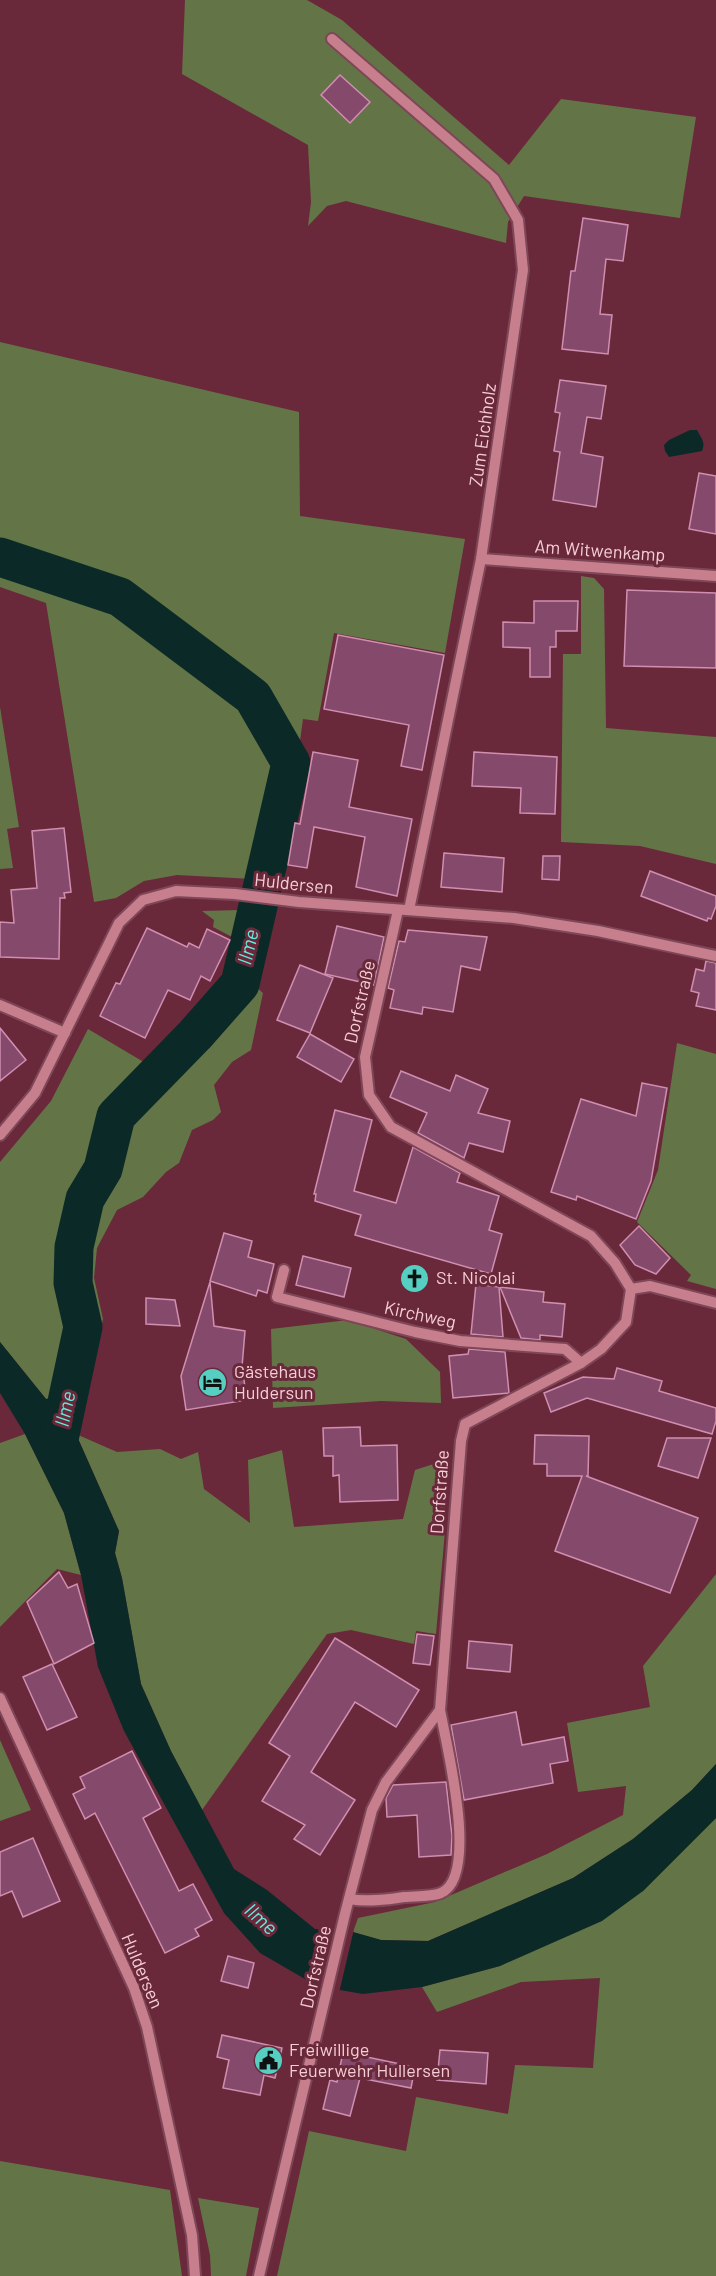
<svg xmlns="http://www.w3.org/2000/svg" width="716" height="2276" font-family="Barlow,sans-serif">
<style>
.green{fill:#637547}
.water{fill:#0b2a27}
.pier{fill:#69293a}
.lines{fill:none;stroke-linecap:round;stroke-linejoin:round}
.river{stroke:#0b2a27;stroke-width:39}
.building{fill:#854a6b;stroke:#d08eb1;stroke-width:1.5}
.minor-casing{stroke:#7e4757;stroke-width:14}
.minor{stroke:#c77e8d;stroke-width:10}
.labels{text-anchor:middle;stroke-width:6;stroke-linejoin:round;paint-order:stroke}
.street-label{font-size:18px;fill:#f6ced5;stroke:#69293a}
.poi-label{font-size:18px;fill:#f6ced5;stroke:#69293a;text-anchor:start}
.water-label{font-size:20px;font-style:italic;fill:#62ebde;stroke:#69293a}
</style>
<rect width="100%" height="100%" fill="#69293a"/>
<g class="green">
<polygon points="185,0 307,0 342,20 509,165 561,99 696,117 680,218 524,196 508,222 506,243 346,201 327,206 308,226 311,202 308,145 182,74"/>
<polygon points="0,342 299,412 300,516 465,539 445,653 334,633 318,721 303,719 290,814 274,883 253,879 177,875 144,881 116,898 94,902 46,603 0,587"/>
<polygon points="581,576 594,578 604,589 606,728 716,737 716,864 640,846 561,842 563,654 581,654"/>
<polygon points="0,707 19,827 7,829 13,868 0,869"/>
<path d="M240 910 272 914 263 946 247 979 263 993 251 1050 232 1062 214 1085 221 1112 213 1120 192 1130 179 1163 166 1172 143 1197 117 1210 97 1248 94 1278 103 1319 76 1434 117 1452 160 1449 181 1459 198 1452 204 1489 250 1523 248 1460 282 1450 294 1527 403 1519 415 1470 446 1460 445 1531 436 1634 416 1631 414 1644 351 1630 327 1634 202 1810 171 1751 141 1684 122 1578 115 1553 119 1531 76 1434 53 1398 46 1399 0 1342V1162L51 1101 88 1029 147 1064C169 1046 231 980 236 953 237 948 236 943 236 939L213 927 214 920 202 911Z"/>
<polygon points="677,1043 716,1054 716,1289 687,1281 691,1275 637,1222 658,1170"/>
<polygon points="348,1320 406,1339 440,1372 441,1403 381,1401 273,1408 271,1329"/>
<polygon points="25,1434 64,1513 81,1575 57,1569 0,1627 0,1443"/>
<polygon points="716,1574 716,1764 692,1790 633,1839 573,1878 428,1941 381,1940 353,1932 358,1918 435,1902 547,1854 623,1815 626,1786 578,1792 567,1723 650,1707 643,1666"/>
<polygon points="0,1740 31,1810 0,1821"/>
<polygon points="716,1818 716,2276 277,2276 309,2131 406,2151 416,2097 508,2114 515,2065 593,2068 600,1978 521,1982 437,2012 422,1987 500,1966 643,1891"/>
<polygon points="0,2161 170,2190 182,2276 0,2276"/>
<polygon points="198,2198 259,2208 246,2276 211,2276 210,2255"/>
</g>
<g class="water">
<path d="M690 430H697C701 438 706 442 702 451L669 457 665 451 664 445 669 440Z"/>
<polygon points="0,1342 46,1399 53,1398 76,1434 119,1531 115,1553 122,1578 141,1684 171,1751 234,1869 267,1890 315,1929 353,1932 381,1940 428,1941 573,1878 633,1839 692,1790 716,1764 716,1818 643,1891 602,1921 500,1966 422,1987 363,1994 317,1986 260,1953 224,1913 124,1731 98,1667 81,1575 64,1513 25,1434 0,1393"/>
</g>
<polygon class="pier" points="331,1927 354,1929 339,1993 316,1989"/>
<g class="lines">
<polyline class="river" points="0,557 120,597 253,697 291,763 240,984 195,1035 116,1116 103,1169 85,1199 74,1247 73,1283 83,1327 58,1444"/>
</g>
<g class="building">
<polygon points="340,75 370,102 350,123 321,95"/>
<polygon points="583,218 628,225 623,261 606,259 600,314 612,315 608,354 562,349 571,271 575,271"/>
<polygon points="560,380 606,386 601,419 587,417 581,453 603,457 596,507 553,500 560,452 554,451 560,413 555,412"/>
<polygon points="699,473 716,476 716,534 689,529"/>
<polygon points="627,590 716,593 716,668 624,666"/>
<polygon points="534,601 578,601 577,631 556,631 556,647 550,647 550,677 530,677 530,648 503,647 503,622 534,623"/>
<polygon points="338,635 444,655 422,770 401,766 409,725 324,709"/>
<polygon points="313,752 358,760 349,807 412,819 397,896 356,887 365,837 314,827 307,868 288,865 295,823 300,824"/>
<polygon points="474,752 557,757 555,814 520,813 521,788 472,786"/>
<polygon points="64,828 71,892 64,893 65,898 60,898 59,959 0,957 0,922 14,923 11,890 37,888 32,831"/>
<polygon points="444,853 504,858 502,892 441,887"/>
<polygon points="543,856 560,856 559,880 542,879"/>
<polygon points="650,871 716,896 716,906 711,919 708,918 707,921 641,896"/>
<polygon points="337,926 384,937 374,985 325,974"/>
<polygon points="147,928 187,947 189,943 199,948 207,929 230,940 210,981 201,976 190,1000 168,990 145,1038 100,1016 116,983 120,984"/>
<polygon points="408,930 487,937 480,970 461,966 453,1012 423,1007 422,1014 390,1008 394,990 388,988 399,941 405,942"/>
<polygon points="706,961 716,963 716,1010 696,1006 699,993 691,991 696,969 704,971"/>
<polygon points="300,965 333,978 310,1033 277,1020"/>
<polygon points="0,1028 26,1060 0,1081"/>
<polygon points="310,1034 354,1059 341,1082 297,1057"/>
<polygon points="401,1071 450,1091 456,1075 488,1089 478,1113 510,1121 503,1152 469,1143 464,1158 418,1133 427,1113 390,1097"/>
<polygon points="642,1083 667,1088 651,1181 636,1219 577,1196 576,1200 551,1192 581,1099 636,1116"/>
<polygon points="335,1110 372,1120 354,1191 396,1203 413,1147 460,1173 457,1182 499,1196 489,1230 502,1234 491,1274 355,1235 361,1215 315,1201 316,1194 314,1194"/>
<polygon points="639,1226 670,1258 656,1274 635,1265 620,1245"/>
<polygon points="224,1233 252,1241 248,1257 274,1264 267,1293 258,1290 256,1296 210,1281"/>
<polygon points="303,1256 351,1268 344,1297 296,1285"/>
<polygon points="210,1282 214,1326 245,1331 242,1367 247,1400 186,1410 181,1376"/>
<polygon points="476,1284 499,1287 503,1337 471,1334"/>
<polygon points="500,1287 544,1292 543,1302 565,1304 562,1337 540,1335 540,1340 521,1338"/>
<polygon points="146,1298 175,1300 180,1326 146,1324"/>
<polygon points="469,1349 505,1352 509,1393 453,1398 449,1356 468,1354"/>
<polygon points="617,1368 662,1381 659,1391 716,1408 716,1421 712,1434 587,1398 551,1412 544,1393 583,1377 614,1379"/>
<polygon points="360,1427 361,1446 397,1445 398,1500 340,1502 339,1475 333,1476 333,1456 324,1456 323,1428"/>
<polygon points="535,1435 589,1436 588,1476 586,1476 698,1518 670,1593 555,1551 582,1476 547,1476 547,1464 534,1464"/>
<polygon points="667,1438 711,1438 698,1478 658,1466"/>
<polygon points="59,1572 68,1588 77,1584 94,1643 54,1664 27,1602"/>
<polygon points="417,1634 434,1636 430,1665 413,1663"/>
<polygon points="335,1638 419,1690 396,1727 355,1702 311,1772 355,1800 320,1855 294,1839 305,1825 262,1801 290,1756 269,1743"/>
<polygon points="469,1641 512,1645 510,1672 467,1668"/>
<polygon points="52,1664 77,1717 47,1730 23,1677"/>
<polygon points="516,1712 522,1745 564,1737 568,1761 550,1764 553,1783 464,1800 451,1725"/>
<polygon points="132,1751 161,1808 143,1818 179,1891 193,1884 212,1920 195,1929 199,1936 165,1953 95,1813 85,1819 73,1794 85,1788 80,1777"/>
<polygon points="446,1782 452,1836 451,1855 419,1857 417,1815 387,1817 386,1798 393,1785"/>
<polygon points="33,1838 60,1901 23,1917 12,1891 0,1896 0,1852"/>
<polygon points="228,1956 254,1963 248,1988 221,1981"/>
<polygon points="222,2035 282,2048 275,2078 264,2075 260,2095 223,2088 229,2060 217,2057"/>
<polygon points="440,2050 488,2053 486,2084 437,2080"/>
<polygon points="343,2052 415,2067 411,2088 360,2078 350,2116 323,2109 330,2080 337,2082"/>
</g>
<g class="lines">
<defs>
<g id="minor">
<polyline points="332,39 494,179 518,220 523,270 481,559 409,910"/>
<polyline points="481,559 716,576"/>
<polyline points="0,1005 65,1033"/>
<polyline points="0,1135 35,1093 119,923 143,900 176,891 235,894 299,902 514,918 598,931 716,956"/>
<polyline points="284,1270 277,1297 415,1332 460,1341 565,1349 581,1363"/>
<polyline points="631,1289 650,1286 716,1303"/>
<polyline points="0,1698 134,1988 147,2027 192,2235 195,2276"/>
<path d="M349 1899C368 1902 385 1900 404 1897 415 1896 431 1897 441 1893 480 1876 446 1743 440 1710"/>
<polyline points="259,2276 345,1914 372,1810 386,1782 440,1710 461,1441 465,1424 581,1363 601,1349 626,1322 631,1289 615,1263 591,1236 391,1127 369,1095 365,1057 398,910"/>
</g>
</defs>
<use href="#minor" class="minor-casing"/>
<use href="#minor" class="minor"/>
</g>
<defs>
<symbol id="church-disc" viewBox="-11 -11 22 22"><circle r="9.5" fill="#57cec2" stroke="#69293a"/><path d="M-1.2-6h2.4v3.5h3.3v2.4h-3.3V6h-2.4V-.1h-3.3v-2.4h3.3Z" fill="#111"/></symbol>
<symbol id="hotel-disc" viewBox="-11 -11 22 22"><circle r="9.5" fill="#57cec2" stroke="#69293a"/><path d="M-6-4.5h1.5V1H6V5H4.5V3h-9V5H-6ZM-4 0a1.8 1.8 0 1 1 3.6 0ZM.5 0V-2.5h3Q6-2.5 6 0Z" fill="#111"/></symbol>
<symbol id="civic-disc" viewBox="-11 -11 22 22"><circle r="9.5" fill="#57cec2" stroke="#69293a"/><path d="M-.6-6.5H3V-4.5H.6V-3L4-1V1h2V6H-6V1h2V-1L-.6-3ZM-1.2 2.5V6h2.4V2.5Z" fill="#111"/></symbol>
</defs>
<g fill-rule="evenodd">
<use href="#church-disc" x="398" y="1262" width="33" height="33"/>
<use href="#hotel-disc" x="196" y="1366" width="33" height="33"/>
<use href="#civic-disc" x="252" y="2044" width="33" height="33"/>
</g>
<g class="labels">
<g class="street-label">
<text transform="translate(483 435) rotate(-82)" y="6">Zum Eichholz</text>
<text transform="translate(600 551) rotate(4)" y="6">Am Witwenkamp</text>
<text transform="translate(294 884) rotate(6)" y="6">Huldersen</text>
<text transform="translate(360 1002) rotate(-77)" y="6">Dorfstraße</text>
<text transform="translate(420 1315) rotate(12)" y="6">Kirchweg</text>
<text transform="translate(440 1492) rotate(-86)" y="6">Dorfstraße</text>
<text transform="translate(316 1967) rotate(-77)" y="6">Dorfstraße</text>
<text transform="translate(142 1971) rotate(67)" y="6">Huldersen</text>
</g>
<g class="poi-label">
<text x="436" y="1284">St. Nicolai</text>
<text x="234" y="1378">Gästehaus<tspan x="234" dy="21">Huldersun</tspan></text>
<text x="289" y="2056">Freiwillige<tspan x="289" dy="21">Feuerwehr Hullersen</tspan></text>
</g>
<g class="water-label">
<text transform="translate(248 947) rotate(-77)" y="7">Ilme</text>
<text transform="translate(65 1409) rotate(-78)" y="7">Ilme</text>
<text transform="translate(261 1919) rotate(42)" y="7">Ilme</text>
</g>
</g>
</svg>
